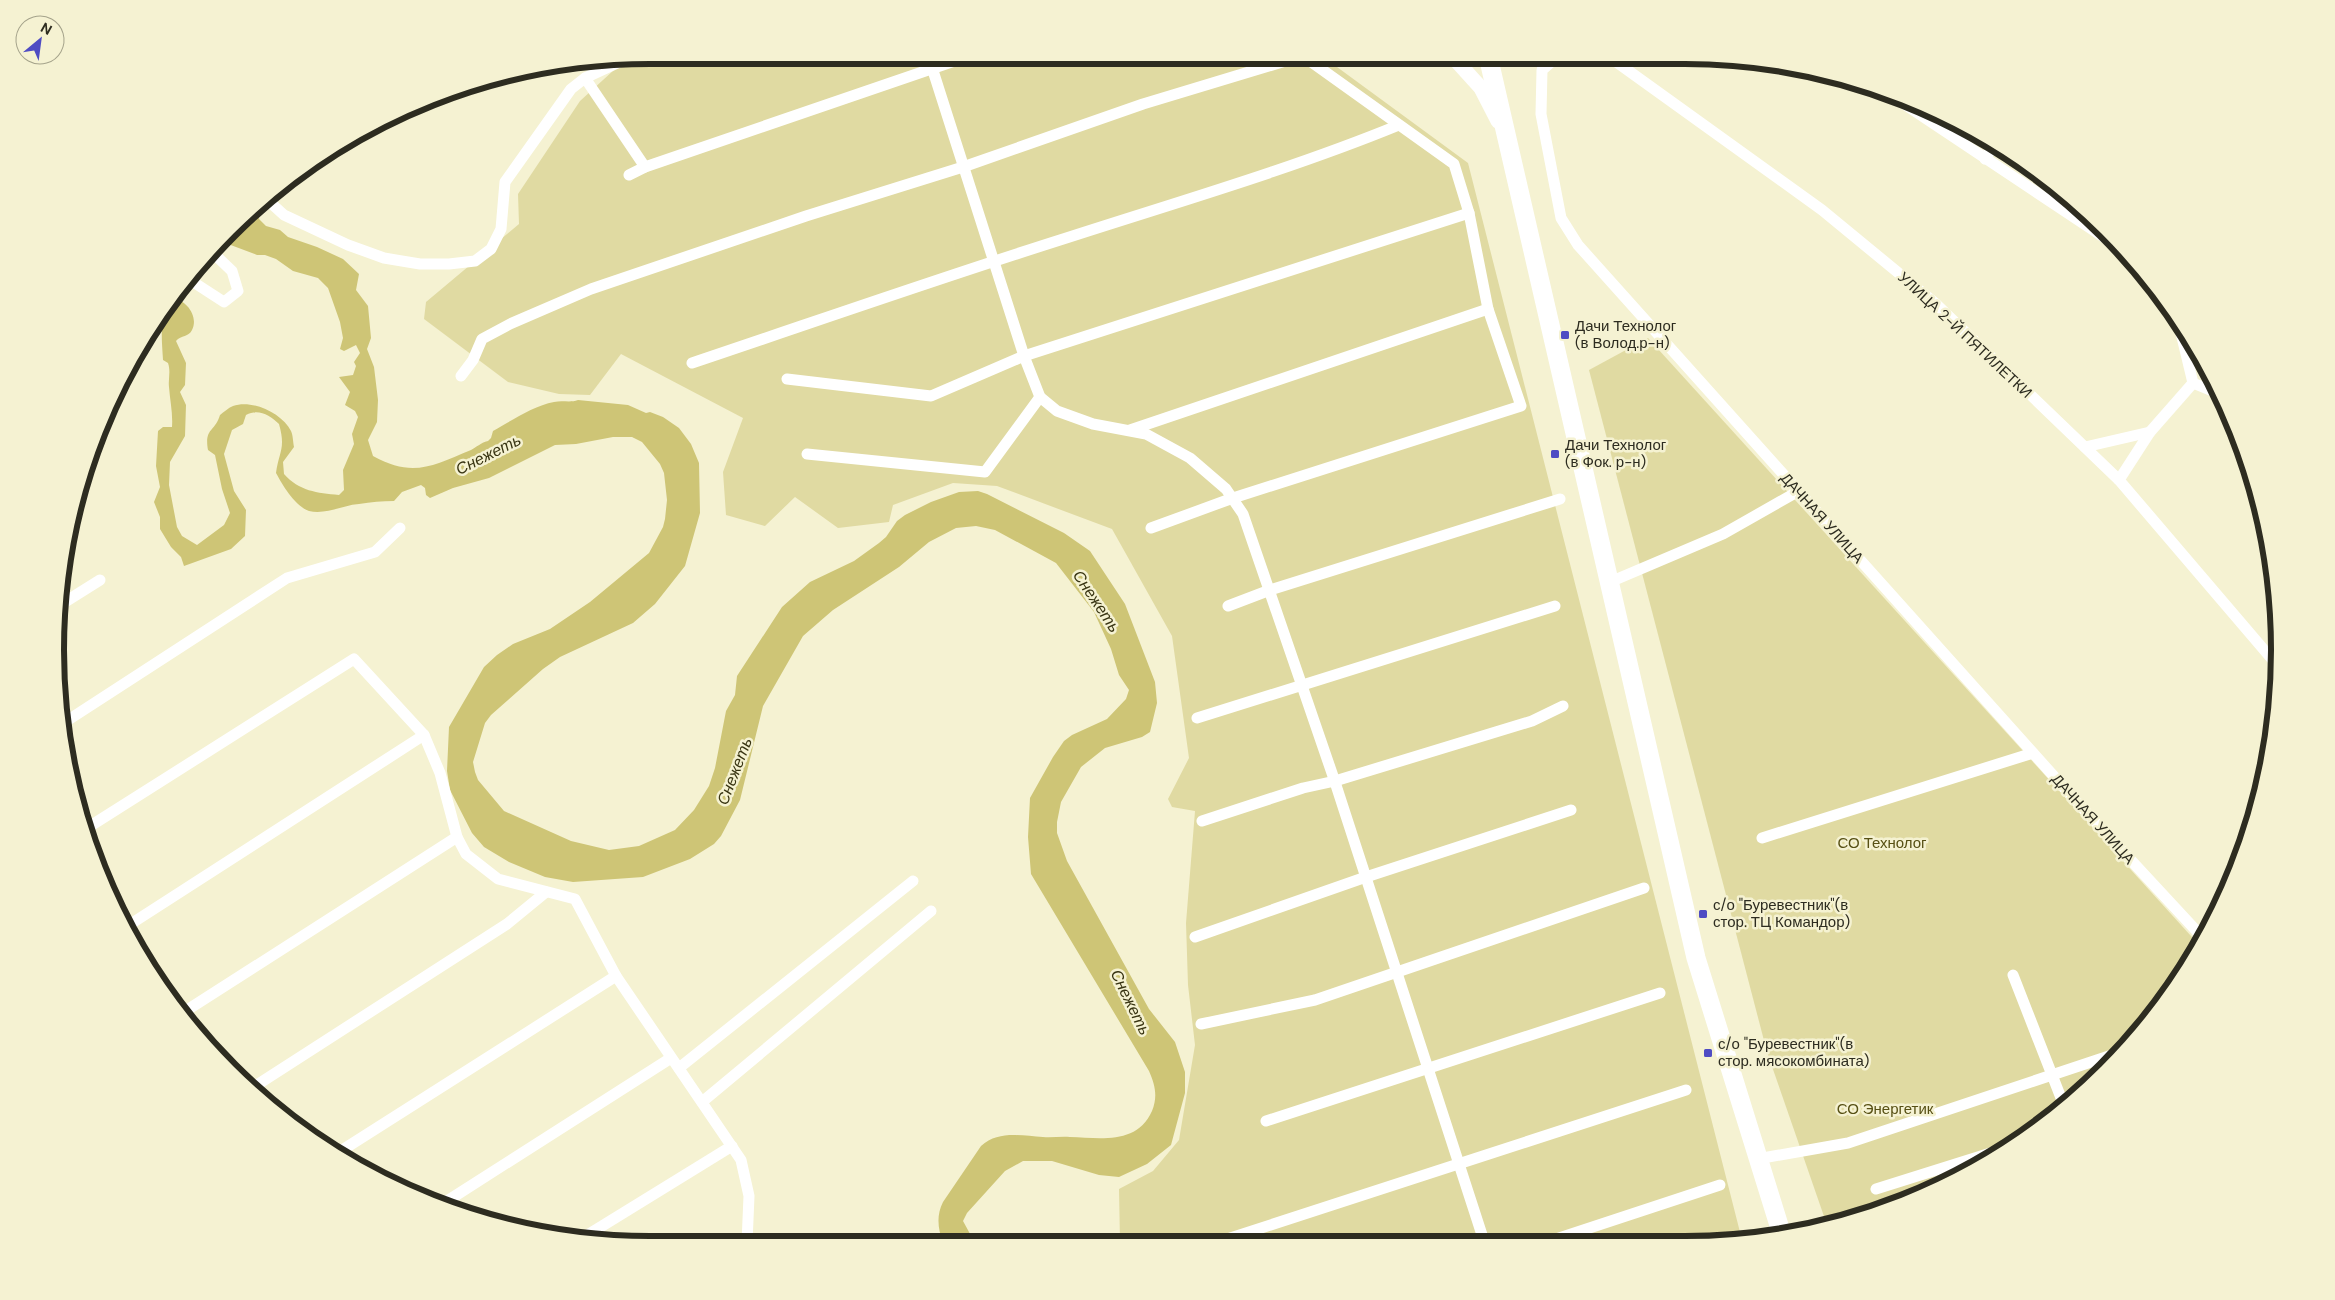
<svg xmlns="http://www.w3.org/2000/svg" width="2335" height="1300" font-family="'DM Sans',sans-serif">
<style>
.green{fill:#e0daa2}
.water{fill:#cec576}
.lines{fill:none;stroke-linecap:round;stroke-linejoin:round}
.minor{stroke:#fff;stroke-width:11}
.tertiary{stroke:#fff;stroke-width:15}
.primary{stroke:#fff;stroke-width:19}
.poi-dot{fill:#4f4cc3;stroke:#f5f2d2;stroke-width:2}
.labels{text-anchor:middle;stroke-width:5;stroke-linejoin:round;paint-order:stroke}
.poi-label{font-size:15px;fill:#2d2c20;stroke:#f5f2d2;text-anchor:start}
.street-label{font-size:15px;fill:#2d2c20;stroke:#f5f2d2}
.park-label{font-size:15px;fill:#575014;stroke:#f5f2d2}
.water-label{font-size:16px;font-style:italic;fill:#383412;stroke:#f5f2d2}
.rim{fill:none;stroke:#2d2c20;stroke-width:6}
</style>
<rect width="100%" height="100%" fill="#f5f2d2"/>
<g class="green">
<polygon points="650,55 1322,56 1468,163 1742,1240 1120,1242 1119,1189 1153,1171 1179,1140 1195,1045 1188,985 1186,923 1195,811 1172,807 1168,799 1189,758 1172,636 1112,529 997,486 953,483 893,505 889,522 838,528 795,497 765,526 726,515 723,472 743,418 621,354 590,395 559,394 508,382 424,319 426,302 519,224 518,194 580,101 626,59"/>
<polygon points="1648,338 2201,947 2132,1043 2016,1145 1877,1213 1827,1225 1767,1052 1589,370"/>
</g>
<path class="water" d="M255 209 260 210 259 219 266 226 280 230 288 237 317 247 343 259 359 274 356 290 368 306 371 338 367 349 374 367 378 400 377 422 368 440 373 456C413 478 432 466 471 450 477 447 480 443 488 441L491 438 493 431C511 421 533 406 554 402 563 400 570 403 578 400L628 405 646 413 650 412 663 417 679 428 691 444 699 463 700 513 685 566 655 604 633 623 560 657 543 669 491 715 485 723 473 762 475 772 478 780 504 811 571 841 609 850 639 846 675 830 694 810 709 786 715 768 726 711 735 695 737 676 782 607 810 582 854 561 879 543 886 537 897 521 905 515 931 502 959 492 978 491 987 494 1064 533 1090 551 1125 604 1155 682 1157 703 1150 732 1142 737 1105 748 1081 767 1061 802 1057 822V833L1067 861 1149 1009 1175 1042 1185 1072V1093L1171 1145 1147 1164 1119 1177 1099 1175 1052 1161H1023L1005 1171 967 1213 963 1221 975 1243H943C938 1229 936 1216 943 1202L981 1146C999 1130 1021 1136 1043 1137 1052 1138 1061 1136 1070 1137 1100 1138 1137 1145 1152 1111 1158 1096 1155 1085 1149 1071L1031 874 1028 837 1030 798 1053 757 1064 741 1072 735 1107 719 1126 699 1129 690 1119 675 1111 649 1094 612 1056 563 995 530 976 526 956 528 929 542 899 567 833 610 803 636 763 706 740 800 721 836 714 844 690 859 643 877 573 882 545 877 509 862 484 847 472 833 450 790 447 771 449 727 484 667 497 655 513 644 550 629 590 602 649 553 663 527 665 519 667 500 664 473 660 464 642 442 632 437H613L576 444 555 445 489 478 453 488 430 498 426 495 425 488 421 485 402 492 394 501C382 501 371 502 359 504 343 505 326 515 309 511 295 506 283 486 276 473 279 451 286 449 279 424 270 415 258 408 246 415L243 424 232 430 224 454 234 491 246 510 245 536 231 549 184 566 181 557 171 547 160 529V517L154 502 160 487 156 466 158 431 163 427H172C173 413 170 401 169 387 168 379 171 372 168 363L163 360C162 340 158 314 173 298 186 300 199 316 192 330 189 337 181 335 176 341L186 363 185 385 180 392 186 405 185 436 170 462 169 485 177 527 182 536 197 545 224 525 230 513 222 489 215 455 208 450C204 428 215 432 220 415 224 412 228 408 233 406 252 399 282 413 291 431 293 435 293 442 294 447L283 462 284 474C299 491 317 493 339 495L344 490 343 470 354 444 352 434 358 417 355 411 345 405 350 392 339 377 353 375 356 366 354 362 360 353 356 345 344 351 340 349 343 338 340 322 328 288 318 278 293 271 276 259 265 255H257L220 241Z"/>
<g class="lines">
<g class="minor">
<polyline points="928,55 1024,356 1040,397 1057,411 1093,424 1146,434 1190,458 1226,489 1243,514 1334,779 1484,1241"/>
<polyline points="1558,56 1542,70 1541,114 1561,218 1578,245 2077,802 2204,939"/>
<polyline points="1608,56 1822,210 1935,303 2119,480 2277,665"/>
<polyline points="585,78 645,167"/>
<polyline points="1895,98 2120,248"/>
<polyline points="1985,159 1995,143"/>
<polyline points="629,175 645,167 972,55"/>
<polyline points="269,196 273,205 284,215 348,245 384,258 420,264 449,264 475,261 491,249 501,229 505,182 571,89 585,78 630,57"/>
<polyline points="187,278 224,302 238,291 232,271 210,250"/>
<polyline points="2183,330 2181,333 2193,383 2222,395"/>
<path d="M692 363C814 322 937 279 1060 240 1174 203 1289 170 1399 125"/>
<polyline points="461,376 473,360 482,339 510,324 591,289 806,216 963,167 1143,104 1302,56"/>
<polyline points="787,379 931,396 1024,356 1469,213"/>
<polyline points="1130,430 1488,309"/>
<polyline points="2085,447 2150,432"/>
<polyline points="807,454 985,472 1040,397"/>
<polyline points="2119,480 2150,432 2193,383"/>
<polyline points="1151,528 1233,498 1521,406 1488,309 1469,213 1454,164 1303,56"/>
<polyline points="1610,582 1723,534 1797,492"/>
<polyline points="1228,606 1270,590 1560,499"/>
<polyline points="57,607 100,580"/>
<polyline points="1197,718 1555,606"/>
<polyline points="62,724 287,578 375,552 400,528"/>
<polyline points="1202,821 1303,788 1335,781 1532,721 1563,706"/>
<polyline points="84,830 354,659 424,735 440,773 457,837 466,854 498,879 575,899 616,976 741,1160 749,1196 747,1243"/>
<polyline points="1762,838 2033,753"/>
<polyline points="126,927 424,735"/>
<polyline points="1195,937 1366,877 1571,810"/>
<polyline points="2013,975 2063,1103"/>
<polyline points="181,1014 457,837"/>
<polyline points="1201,1024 1315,1000 1644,888"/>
<polyline points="679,1068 913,881"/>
<polyline points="252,1088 507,924 546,892"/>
<polyline points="702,1102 931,911"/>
<polyline points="1266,1121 1660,993"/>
<polyline points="336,1154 616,976"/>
<polyline points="1757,1159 1848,1143 2121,1052"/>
<polyline points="1876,1189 2016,1145"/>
<polyline points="444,1203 671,1058"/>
<polyline points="581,1239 732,1146"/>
<polyline points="1550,1241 1720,1185"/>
<polyline points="1218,1242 1686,1090"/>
</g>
<polyline class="tertiary" points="1452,56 1481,88 1498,121"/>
<polyline class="primary" points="1488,56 1696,958 1782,1235"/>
</g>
<g class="poi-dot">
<rect x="1560" y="330" width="10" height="10" rx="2.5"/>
<rect x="1550" y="449" width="10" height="10" rx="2.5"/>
<rect x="1698" y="909" width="10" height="10" rx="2.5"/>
<rect x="1703" y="1048" width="10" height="10" rx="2.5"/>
</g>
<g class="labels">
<g class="poi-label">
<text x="1575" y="331">Дачи Технолог<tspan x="1575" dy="17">(в Волод.р-н)</tspan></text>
<text x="1565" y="450">Дачи Технолог<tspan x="1565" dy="17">(в Фок. р-н)</tspan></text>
<text x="1713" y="910">с/о "Буревестник"(в<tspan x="1713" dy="17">стор. ТЦ Командор)</tspan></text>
<text x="1718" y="1049">с/о "Буревестник"(в<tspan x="1718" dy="17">стор. мясокомбината)</tspan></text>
</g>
<g class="street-label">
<text transform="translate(1965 335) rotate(43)" y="5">УЛИЦА 2-Й ПЯТИЛЕТКИ</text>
<text transform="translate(1822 518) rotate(48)" y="5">ДАЧНАЯ УЛИЦА</text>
<text transform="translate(2093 819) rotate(48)" y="5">ДАЧНАЯ УЛИЦА</text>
</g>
<g class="park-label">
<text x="1882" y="848">СО Технолог</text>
<text x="1885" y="1114">СО Энергетик</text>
</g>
<g class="water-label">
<text transform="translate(488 454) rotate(-27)" y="6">Снежеть</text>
<text transform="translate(1097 601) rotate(56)" y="6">Снежеть</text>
<text transform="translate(734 771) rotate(-69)" y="6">Снежеть</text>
<text transform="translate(1131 1002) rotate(64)" y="6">Снежеть</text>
</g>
</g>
<path d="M0 0H2335V1300H0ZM650 64H1685A586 586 0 0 1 2271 650V650A586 586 0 0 1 1685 1236H650A586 586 0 0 1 64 650V650A586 586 0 0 1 650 64Z" fill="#f5f2d2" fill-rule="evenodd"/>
<path class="rim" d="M650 64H1685A586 586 0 0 1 2271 650V650A586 586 0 0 1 1685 1236H650A586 586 0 0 1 64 650V650A586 586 0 0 1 650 64Z"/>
<g transform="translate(40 40) rotate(29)"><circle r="24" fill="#f5f2d2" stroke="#a5a38b"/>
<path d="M0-4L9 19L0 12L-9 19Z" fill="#4f4cc3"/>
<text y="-8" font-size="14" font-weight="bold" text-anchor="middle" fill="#2d2c20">N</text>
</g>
</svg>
